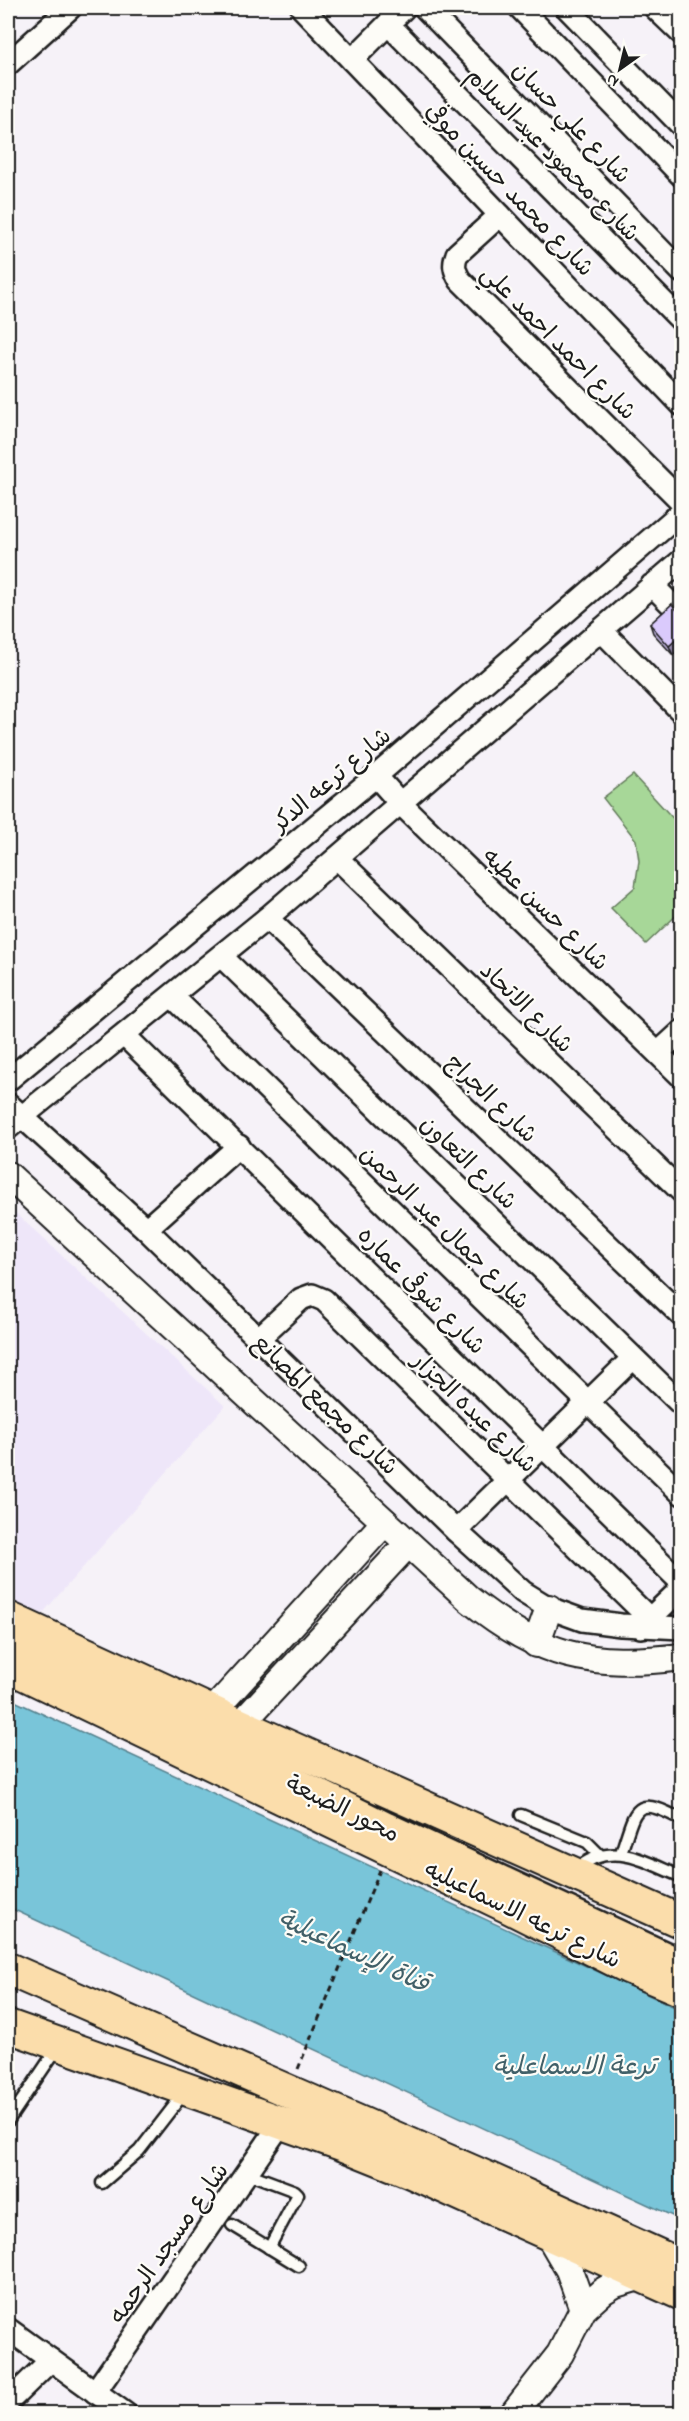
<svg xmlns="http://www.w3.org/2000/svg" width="689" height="2421" font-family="'Indie Flower','Playpen Sans Arabic',sans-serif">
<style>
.built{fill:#eee6f9}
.green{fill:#a7d798;stroke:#627a5a;stroke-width:1.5}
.water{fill:#79c5d9;stroke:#54818d;stroke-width:1.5}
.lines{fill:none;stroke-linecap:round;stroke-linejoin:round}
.service-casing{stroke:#1c1c1c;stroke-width:15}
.minor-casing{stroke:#1c1c1c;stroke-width:26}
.tertiary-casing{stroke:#1c1c1c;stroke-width:30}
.primary-casing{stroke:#1c1c1c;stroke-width:36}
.motorway-casing{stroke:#1c1c1c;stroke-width:38}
.path{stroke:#1c1c1c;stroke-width:3;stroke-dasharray:6 4.5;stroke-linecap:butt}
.service{stroke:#fdfcf7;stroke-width:10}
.minor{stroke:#fdfcf7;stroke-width:21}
.tertiary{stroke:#fdfcf7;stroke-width:26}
.primary{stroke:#fbddab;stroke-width:32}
.motorway{stroke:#fbddab;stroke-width:33}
.wall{fill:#bbaed9;stroke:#1c1c1c;stroke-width:1.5}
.shaded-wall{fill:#998db0;stroke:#1c1c1c;stroke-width:1.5}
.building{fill:#dacafc;stroke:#1c1c1c;stroke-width:1.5}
.labels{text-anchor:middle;stroke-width:4.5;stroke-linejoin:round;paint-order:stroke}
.street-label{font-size:24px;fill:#1c1c1c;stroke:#fdfcf7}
.water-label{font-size:26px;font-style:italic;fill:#416068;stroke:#fdfcf7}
</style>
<rect width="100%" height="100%" fill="#f6f2f8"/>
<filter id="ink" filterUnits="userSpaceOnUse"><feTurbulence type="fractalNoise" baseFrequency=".0167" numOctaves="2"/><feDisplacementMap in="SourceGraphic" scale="12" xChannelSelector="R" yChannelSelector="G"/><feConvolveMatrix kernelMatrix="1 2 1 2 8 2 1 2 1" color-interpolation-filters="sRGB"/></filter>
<g filter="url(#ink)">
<polygon class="built" points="8,1206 225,1406 34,1623 8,1611"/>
<polygon class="green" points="633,775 681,827 681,911 646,944 611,908 635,887 639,861 636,840 603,798"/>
<polygon class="water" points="8,1698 681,2010 681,2220 8,1907"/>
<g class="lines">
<defs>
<g id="service">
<polyline points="521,1815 587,1842 600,1855"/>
<path d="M621 1853C636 1809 633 1793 682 1820"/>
<path d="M576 1869C612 1839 645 1862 682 1877"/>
<polyline points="8,2121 58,2047"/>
<polyline points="247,2173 295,2191 298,2194 269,2248"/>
<polyline points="102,2183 139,2151 184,2093"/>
<polyline points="232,2225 299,2266"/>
</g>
<g id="minor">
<polyline points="302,8 682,405"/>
<polyline points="425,8 682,272"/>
<polyline points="520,8 682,176"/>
<polyline points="567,8 682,126"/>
<polyline points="655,8 682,34"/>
<polyline points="388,24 682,321"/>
<polyline points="352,60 404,8"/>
<polyline points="8,64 70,8"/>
<path d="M500 215 457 254C453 264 454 270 460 280L682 502"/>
<polyline points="652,585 682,615"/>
<polyline points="601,630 682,712"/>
<polyline points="376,776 401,804 682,1077"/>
<polyline points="337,858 682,1192"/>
<polyline points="267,918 682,1316"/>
<polyline points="221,956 682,1405"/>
<polyline points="172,996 682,1494"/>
<polyline points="124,1035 682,1583"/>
<polyline points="658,1053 682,1031"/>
<polyline points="8,1080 376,776 682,512"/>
<polyline points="8,1104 146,1229 456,1531 523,1592 549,1608 582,1620 621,1625 682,1628"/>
<polyline points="8,1128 267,918 682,560"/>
<polyline points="146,1229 239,1146"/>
<polyline points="259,1338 301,1299 312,1295 324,1300 649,1618"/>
<polyline points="456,1531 633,1358"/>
<polyline points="641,1627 682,1588"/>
<polyline points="8,2329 126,2414"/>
<polyline points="95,2392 282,2122"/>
<polyline points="8,2402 51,2360"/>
</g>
<g id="tertiary">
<path d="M8 1175 470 1600C542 1657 590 1668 682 1657"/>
<polyline points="536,1644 549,1608"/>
<polyline points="213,1711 385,1522"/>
<polyline points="240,1725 408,1544"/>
<polyline points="548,2234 569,2270 583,2309"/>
<polyline points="513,2414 560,2354 583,2309 603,2291 615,2284 642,2276"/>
</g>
<g id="primary">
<polyline points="8,1618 240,1725 682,1922"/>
<polyline points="8,1666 507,1906 628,1967 682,1990"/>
<polyline points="8,1969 487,2178 682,2266"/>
<polyline points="8,2026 344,2145 411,2172 682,2294"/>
</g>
<polyline id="motorway" points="8,1642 385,1829 682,1967"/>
</defs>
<use href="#service" class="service-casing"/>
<use href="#minor" class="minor-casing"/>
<use href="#tertiary" class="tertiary-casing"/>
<use href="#primary" class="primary-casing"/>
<use href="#motorway" class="motorway-casing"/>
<polyline class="path" points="298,2069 380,1870"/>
<use href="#service" class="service"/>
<use href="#minor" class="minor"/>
<use href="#tertiary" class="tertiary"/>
<use href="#primary" class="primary"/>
<use href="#motorway" class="motorway"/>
</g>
<polygon class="wall" points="672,604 673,655 653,633 650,624"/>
<polygon class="shaded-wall" points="681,635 681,647 673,655 669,646"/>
<polygon class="building" points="672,604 681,615 681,635 669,646 650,624"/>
</g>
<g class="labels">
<g class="street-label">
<text transform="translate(572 122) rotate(46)" y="8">شارع علي حسان</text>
<text transform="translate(553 154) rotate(45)" y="8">شارع محمود عبد السلام</text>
<text transform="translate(510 189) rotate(46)" y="8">شارع محمد حسين موفي</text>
<text transform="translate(559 342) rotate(45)" y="8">شارع احمد احمد علي</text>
<text transform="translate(331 779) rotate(-40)" y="8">شارع ترعه الدكر</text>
<text transform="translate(546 909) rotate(44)" y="8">شارع حسن عطيه</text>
<text transform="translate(527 1007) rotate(44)" y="8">شارع الاتحاد</text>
<text transform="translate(492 1098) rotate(44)" y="8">شارع الجراج</text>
<text transform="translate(469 1162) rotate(44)" y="8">شارع التعاون</text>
<text transform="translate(445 1227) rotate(44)" y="8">شارع جمال عبد الرحمن</text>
<text transform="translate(422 1290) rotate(45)" y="8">شارع شوقى عماره</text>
<text transform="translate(326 1404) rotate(44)" y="8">شارع مجمع المصانع</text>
<text transform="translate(475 1412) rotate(44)" y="8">شارع عبده الجزار</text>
<text transform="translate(343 1808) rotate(26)" y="8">محور الضبعة</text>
<text transform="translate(523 1914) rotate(26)" y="8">شارع ترعه الاسماعيليه</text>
<text transform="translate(168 2243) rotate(-55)" y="8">شارع مسجد الرحمه</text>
</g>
<g class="water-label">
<text transform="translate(354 1950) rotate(25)" y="9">قناة الإسماعيلية</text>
<text x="574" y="2074">ترعة الاسماعلية</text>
</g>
</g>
<rect width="689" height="2421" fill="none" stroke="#fdfcf7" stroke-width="30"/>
<rect x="15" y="15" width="659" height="2391" fill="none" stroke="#1c1c1c" stroke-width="2" filter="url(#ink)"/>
<g transform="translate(620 69) rotate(214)" stroke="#fdfcf7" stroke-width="4.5" paint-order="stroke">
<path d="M0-4.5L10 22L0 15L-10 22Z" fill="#1c1c1c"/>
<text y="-9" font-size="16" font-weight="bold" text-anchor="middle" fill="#1c1c1c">N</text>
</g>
</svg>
